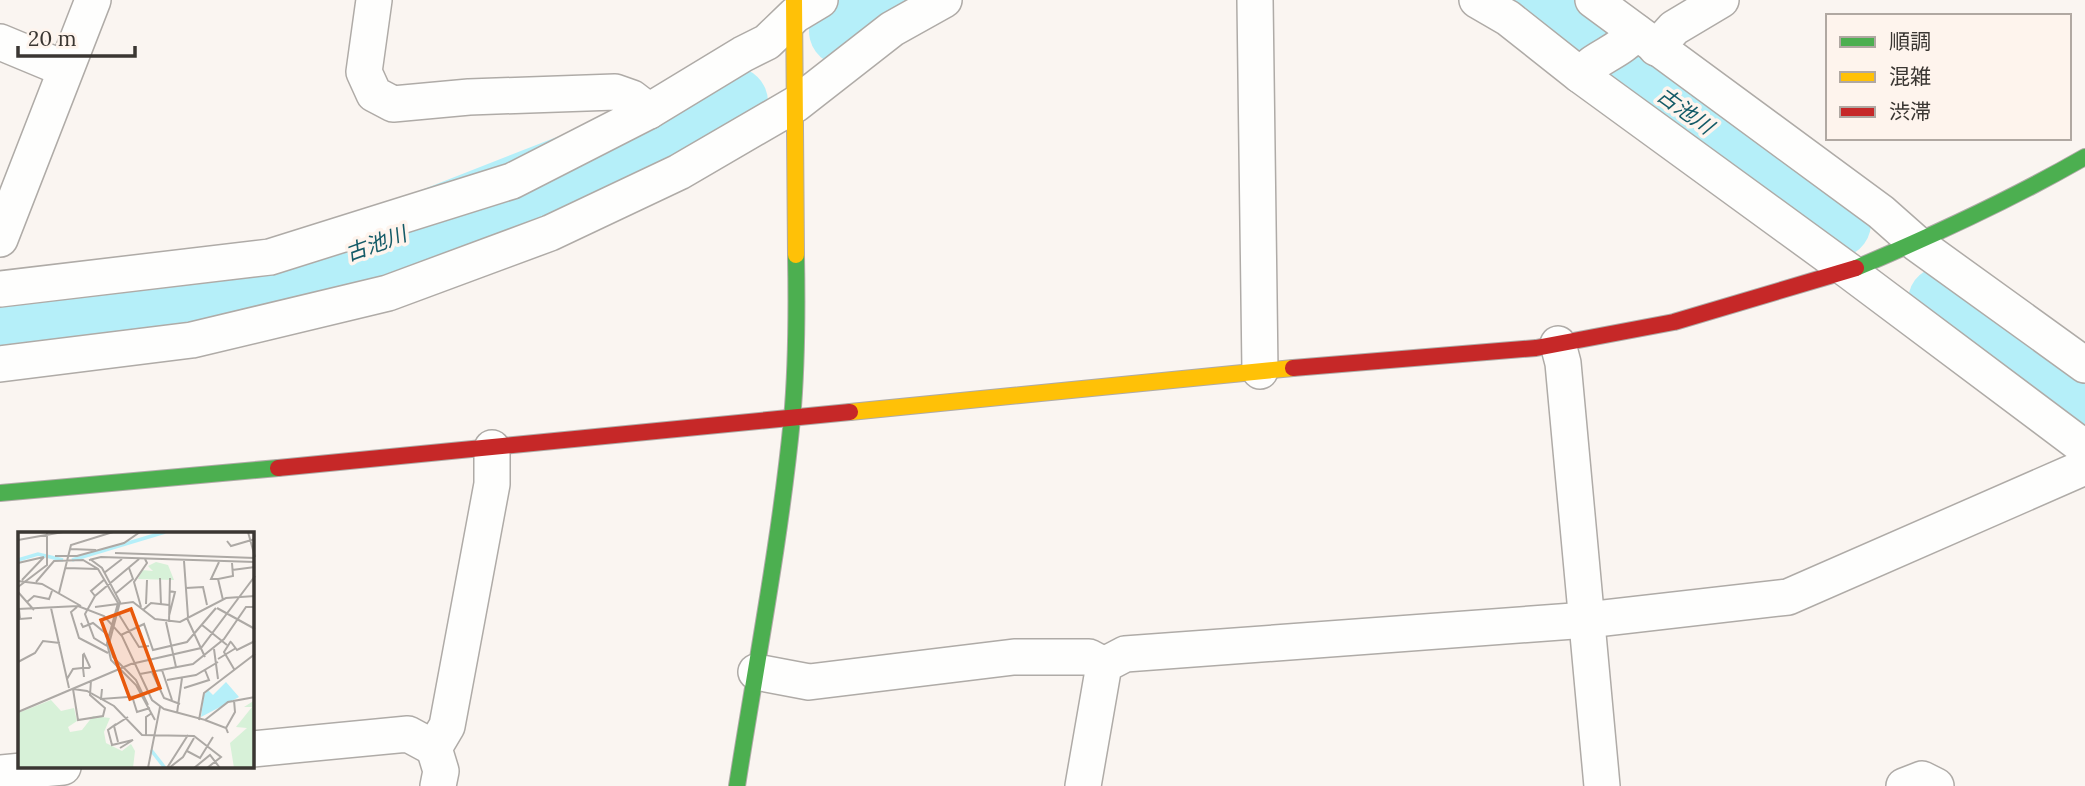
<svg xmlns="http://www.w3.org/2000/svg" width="2085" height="786" font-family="Lora,'Noto Sans JP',serif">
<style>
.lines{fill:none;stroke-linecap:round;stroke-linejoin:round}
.river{stroke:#b5eff9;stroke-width:70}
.street-casing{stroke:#afaba7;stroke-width:38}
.fast-casing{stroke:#afaba7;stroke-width:18}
.slow-casing{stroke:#afaba7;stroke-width:18}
.jam-casing{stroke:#afaba7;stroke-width:18}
.street{stroke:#fefefd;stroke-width:35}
.fast{stroke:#4caf50;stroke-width:16}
.slow{stroke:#ffc107;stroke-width:16}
.jam{stroke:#c62828;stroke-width:16}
.labels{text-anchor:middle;stroke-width:7;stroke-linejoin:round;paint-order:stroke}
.water-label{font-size:21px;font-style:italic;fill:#145b67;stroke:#fef4ed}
.inset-river{fill:none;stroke:#b5eff9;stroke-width:3.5}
.inset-road{fill:none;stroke:#ada9a5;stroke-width:2}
.view{fill:#e8590c;fill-opacity:0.15;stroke:#e8590c;stroke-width:3.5}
.inset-edge{fill:none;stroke:#3a3632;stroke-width:3.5}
</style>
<rect width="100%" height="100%" fill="#faf5f1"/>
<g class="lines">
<g class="river">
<polyline points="1533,0 1836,223"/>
<polyline points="844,31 886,0"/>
<polyline points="1943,301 2085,407"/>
<polyline points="0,320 95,310 200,293 354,254 622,149 733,102"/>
</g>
<defs>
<g id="street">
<polyline points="374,0 364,72 374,94 393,104 469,97 615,92 632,98 649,111"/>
<polyline points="1255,0 1260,371"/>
<polyline points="1477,0 1508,18 1580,75 1849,271 2085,448"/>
<polyline points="1593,0 1881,212 1916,243 2085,365"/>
<polyline points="0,42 65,69"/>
<polyline points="1656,48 1674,28 1721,0"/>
<path d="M1580 75C1595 57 1621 52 1636 32"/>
<polyline points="0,239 93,0"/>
<polyline points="0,289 270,257 512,181 649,111 743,54 767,42 795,15 820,0"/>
<polyline points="1558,344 1563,363 1602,786"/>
<polyline points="0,364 192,340 388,293 550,233 679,172 796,104 892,29 944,0"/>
<polyline points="756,672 809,682 1014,657 1089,657 1104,665"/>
<polyline points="252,749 408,734 434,748"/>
<polyline points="0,773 63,767"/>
<polyline points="438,786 441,771 434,748 447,726 492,484 492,448"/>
<polyline points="1083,786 1104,665 1125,654 1587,620 1788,597 2085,467"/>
<polyline points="1904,786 1922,779 1936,786"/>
</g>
<g id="fast">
<path d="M1856 268C1934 235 2012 199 2085 157"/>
<polyline points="0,493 278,468"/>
<path d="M737 786C756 664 780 542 792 419 797 364 797 309 796 255"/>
</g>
<g id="slow">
<polyline points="794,0 796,255"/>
<polyline points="850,412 1293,368"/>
</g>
<g id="jam">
<polyline points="1293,368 1536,348 1674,322 1856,268"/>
<polyline points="278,468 850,412"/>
</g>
</defs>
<use href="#street" class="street-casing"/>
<use href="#fast" class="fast-casing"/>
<use href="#slow" class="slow-casing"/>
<use href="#jam" class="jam-casing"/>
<use href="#street" class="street"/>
<use href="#fast" class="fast"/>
<use href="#slow" class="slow"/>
<use href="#jam" class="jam"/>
</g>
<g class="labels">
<g class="water-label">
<text transform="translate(1685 111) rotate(36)" y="7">古池川</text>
<text transform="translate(376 244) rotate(-20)" y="7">古池川</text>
</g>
</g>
<g transform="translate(18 532)">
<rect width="236" height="236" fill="#faf5f1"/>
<path d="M138 30 150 33 156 48 120 47 124 38 135 39 130 34ZM33 168 43 179 56 176 59 189 50 195 52 200 64 198 75 184 92 186 86 200 88 211 104 219 113 212 117 219 115 236H0V181ZM237 168 236 236H216L212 211 229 196 218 195 234 175H226Z" fill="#d7f1d8"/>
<path d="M208 150 221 165 183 185 186 163 190 158 195 163Z" fill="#b5eff9"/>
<path class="inset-river" d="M0 28 20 22 45 28M54 28 147 0M133 218 147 236"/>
<path class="inset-road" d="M230 0 237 25M0 8 45 0M209 9 213 14 237 7M52 17 78 18M97 21 237 26M37 24H59L106 11 122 0M72 27 84 36 102 70 91 112 95 125 118 148 130 173M71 28 83 25 237 30M166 29 170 85M0 31 26 25M48 36 80 37M214 38 237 35M86 41 104 27M142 46 143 73M200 47H193L201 30M4 48 26 25M0 49 24 52 63 74M18 50 36 29 65 28 80 37 100 71 89 111 93 128 118 153 137 188M0 55 29 33V0M168 56 185 55 189 73M0 60 16 78M41 61 53 13 95 0M97 62 115 47 111 36M77 64 73 59 87 47M205 68 200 47 215 44 214 31M9 70 16 64 31 67 34 59M128 72 129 48M59 75 53 80 61 106 90 121M77 75 115 70 137 87 162 90 208 66 237 64M123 75 116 50 129 31 127 27M33 76 51 156M199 76 237 97M0 77 60 74 86 84 104 104 134 168 146 177 187 188 210 170 237 165M1 77 2 87 14 86M125 78 133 71 151 73M100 81 121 115 131 114M151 84 157 60 151 59M169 86 187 125M148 90 158 135M151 90 152 46M63 91 65 95 75 91 91 104M184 93 209 113M103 103 126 92 135 118 169 110 198 76M213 109 206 120 216 137M213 110 219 118 237 109M89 114 76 106 67 82 77 64 121 27M196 117 200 147M200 127 218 116M0 130 17 121 25 109 42 111M144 138 154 168M134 140 146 166 162 172M122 142 175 132 206 107 228 75H237M49 147 55 137 64 136H71L72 135 66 122 65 123V136L66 145M149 148 178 143 200 130M166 156 191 148 187 138M55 157 69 159 96 174 124 203 176 204 203 225 189 236M55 157 60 188 85 184 87 176 72 163 73 148M84 157 83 167 124 164M114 164 119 180 132 176M0 180 113 132 183 116 237 44M159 181 164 146M181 188 186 161 237 122M187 188 208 196 210 201M98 192 90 198 94 213 115 208 102 216M208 196 217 180 216 168M128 204V185L134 181M100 210 96 194 110 185M169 219 182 226 195 205M130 236 142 175M149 236 170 203M151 236 165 225 176 206M176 236 192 223 202 236"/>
<path class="view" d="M113 77 142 156 112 167 83 88Z"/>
<rect width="236" height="236" class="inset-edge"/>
</g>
<rect x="1826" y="14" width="245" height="126" fill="#fef4ed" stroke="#b0a8a2" stroke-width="2"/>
<rect x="1840" y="37" width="35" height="10" fill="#4caf50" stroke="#b0a8a2" stroke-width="2"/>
<text x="1889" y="49" font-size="21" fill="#3a3632">順調</text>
<rect x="1840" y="72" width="35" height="10" fill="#ffc107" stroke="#b0a8a2" stroke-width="2"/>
<text x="1889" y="84" font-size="21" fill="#3a3632">混雑</text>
<rect x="1840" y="107" width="35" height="10" fill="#c62828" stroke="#b0a8a2" stroke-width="2"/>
<text x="1889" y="119" font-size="21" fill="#3a3632">渋滞</text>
<path d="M18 46v10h117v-10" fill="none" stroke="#3a3632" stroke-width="3.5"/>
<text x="28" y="46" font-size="21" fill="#3a3632" stroke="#fef4ed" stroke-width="5" paint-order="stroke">20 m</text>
</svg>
